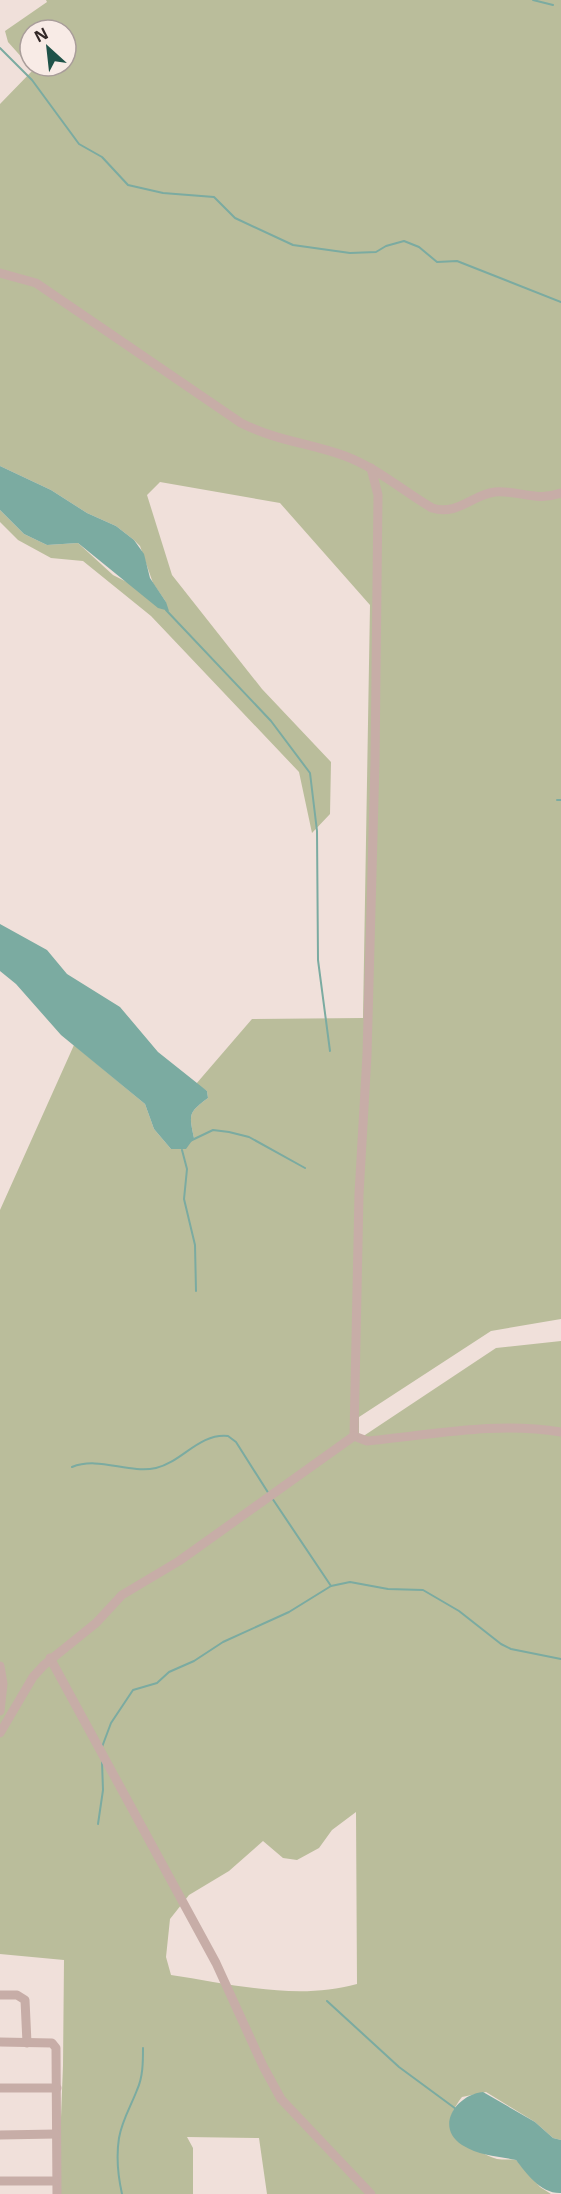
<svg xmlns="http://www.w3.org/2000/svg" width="561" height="2194" font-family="'Open Sans',sans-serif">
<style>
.green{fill:#babd9b;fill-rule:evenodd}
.water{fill:#7baba1}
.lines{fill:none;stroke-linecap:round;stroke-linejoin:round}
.stream{stroke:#7baba1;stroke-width:2}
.street{stroke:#c7ada7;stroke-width:9}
</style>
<rect width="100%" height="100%" fill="#f0e0da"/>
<path class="green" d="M46 0H561V1319L491 1331 359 1417V1439L496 1348 561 1341V2140L553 2138 535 2122 486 2092 462 2097C444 2120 446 2138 474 2149 482 2152 489 2157 497 2159 503 2160 509 2159 516 2160L540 2187 551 2194H267L259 2138 187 2137 193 2148V2194H58L63 2066 64 1960 0 1954V1210L74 1045 145 1104 154 1129 171 1149 194 1138C189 1114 188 1113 208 1098L207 1091 196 1084 252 1019 363 1018 370 605 280 503 160 482 147 495 172 575 262 689 331 762 330 814 312 833 299 772 151 616 83 561 51 558 18 540 0 522V510L24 534 47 545 78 543 113 575 166 602 153 583 140 546 134 540 116 526 87 513 51 490 0 466V104L33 70 8 42 5 31 47 2ZM30 30H66V66H30ZM356 1812 357 1984C297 2001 231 1984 171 1975L166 1957 170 1919 189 1895 229 1871 263 1841 283 1858 297 1860 319 1848 332 1830Z"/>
<g class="water">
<polygon points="0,466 51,490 87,513 116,526 134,540 144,554 150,578 166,602 169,611 158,608 78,543 47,545 24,534 0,510"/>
<path d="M0 924 47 950 67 974 120 1007 158 1052 207 1091 208 1098C188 1113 189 1114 194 1138L186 1149H171L154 1129 145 1104 61 1035 16 984 0 971Z"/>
<path d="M483 2092 535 2122 553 2138 561 2140V2193C541 2194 526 2173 516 2160 497 2156 480 2156 462 2145 435 2128 455 2095 483 2092Z"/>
</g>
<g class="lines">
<g class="stream">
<polyline points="533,0 553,5"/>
<polyline points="0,48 32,80 79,144 102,157 128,185 163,193 214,197 235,218 293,245 350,253 376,252 386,246 404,241 419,247 437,262 457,261 561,302"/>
<polyline points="166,610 271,721 310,773 317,831 318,960 330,1051"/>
<polyline points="557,800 561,800"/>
<polyline points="190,1141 213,1130 229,1132 249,1137 305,1168"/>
<polyline points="182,1150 187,1169 184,1199 195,1245 196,1291"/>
<path d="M72 1467C99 1456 128 1474 156 1468 182 1462 199 1433 228 1436L236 1442 269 1494"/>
<polyline points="272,1498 331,1586"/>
<polyline points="102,1747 111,1723 133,1690 157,1683 169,1672 194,1661 223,1642 289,1612 331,1586 350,1582 388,1589 423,1590 459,1611 501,1644 511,1649 561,1659"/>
<polyline points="98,1824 103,1790 102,1762"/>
<polyline points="327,2001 399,2067 456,2109"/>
<path d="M122 2194C118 2176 116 2157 119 2138 122 2120 131 2106 137 2090 143 2077 143 2062 143 2048"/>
</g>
<g class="street">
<path d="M0 273 36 283 241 423C277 441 309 443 345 456 377 468 403 491 432 508 458 516 471 495 495 492 518 490 537 502 561 493"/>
<path d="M371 468 378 495 375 762 367 1055 359 1194 354 1436 367 1441C432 1435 496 1421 561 1432"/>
<polyline points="50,1658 216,1963 263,2066 281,2099 371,2194"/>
<polyline points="0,1666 3,1684 0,1711"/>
<polyline points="0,1733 33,1677 44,1665 96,1623 122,1595 179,1561 354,1436"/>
<polyline points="0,1995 17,1995 25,2000 27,2043"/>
<polyline points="0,2042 52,2043 56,2048 57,2194"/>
<polyline points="0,2088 57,2088"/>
<polyline points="0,2135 56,2134"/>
<polyline points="0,2181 55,2181"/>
</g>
</g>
<g transform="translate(48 48) rotate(333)"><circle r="28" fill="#f8ebe6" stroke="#a99d9a" stroke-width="1.5"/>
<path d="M0-4.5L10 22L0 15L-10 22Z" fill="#1f5249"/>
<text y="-9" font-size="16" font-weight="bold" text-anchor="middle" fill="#332827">N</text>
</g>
</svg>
